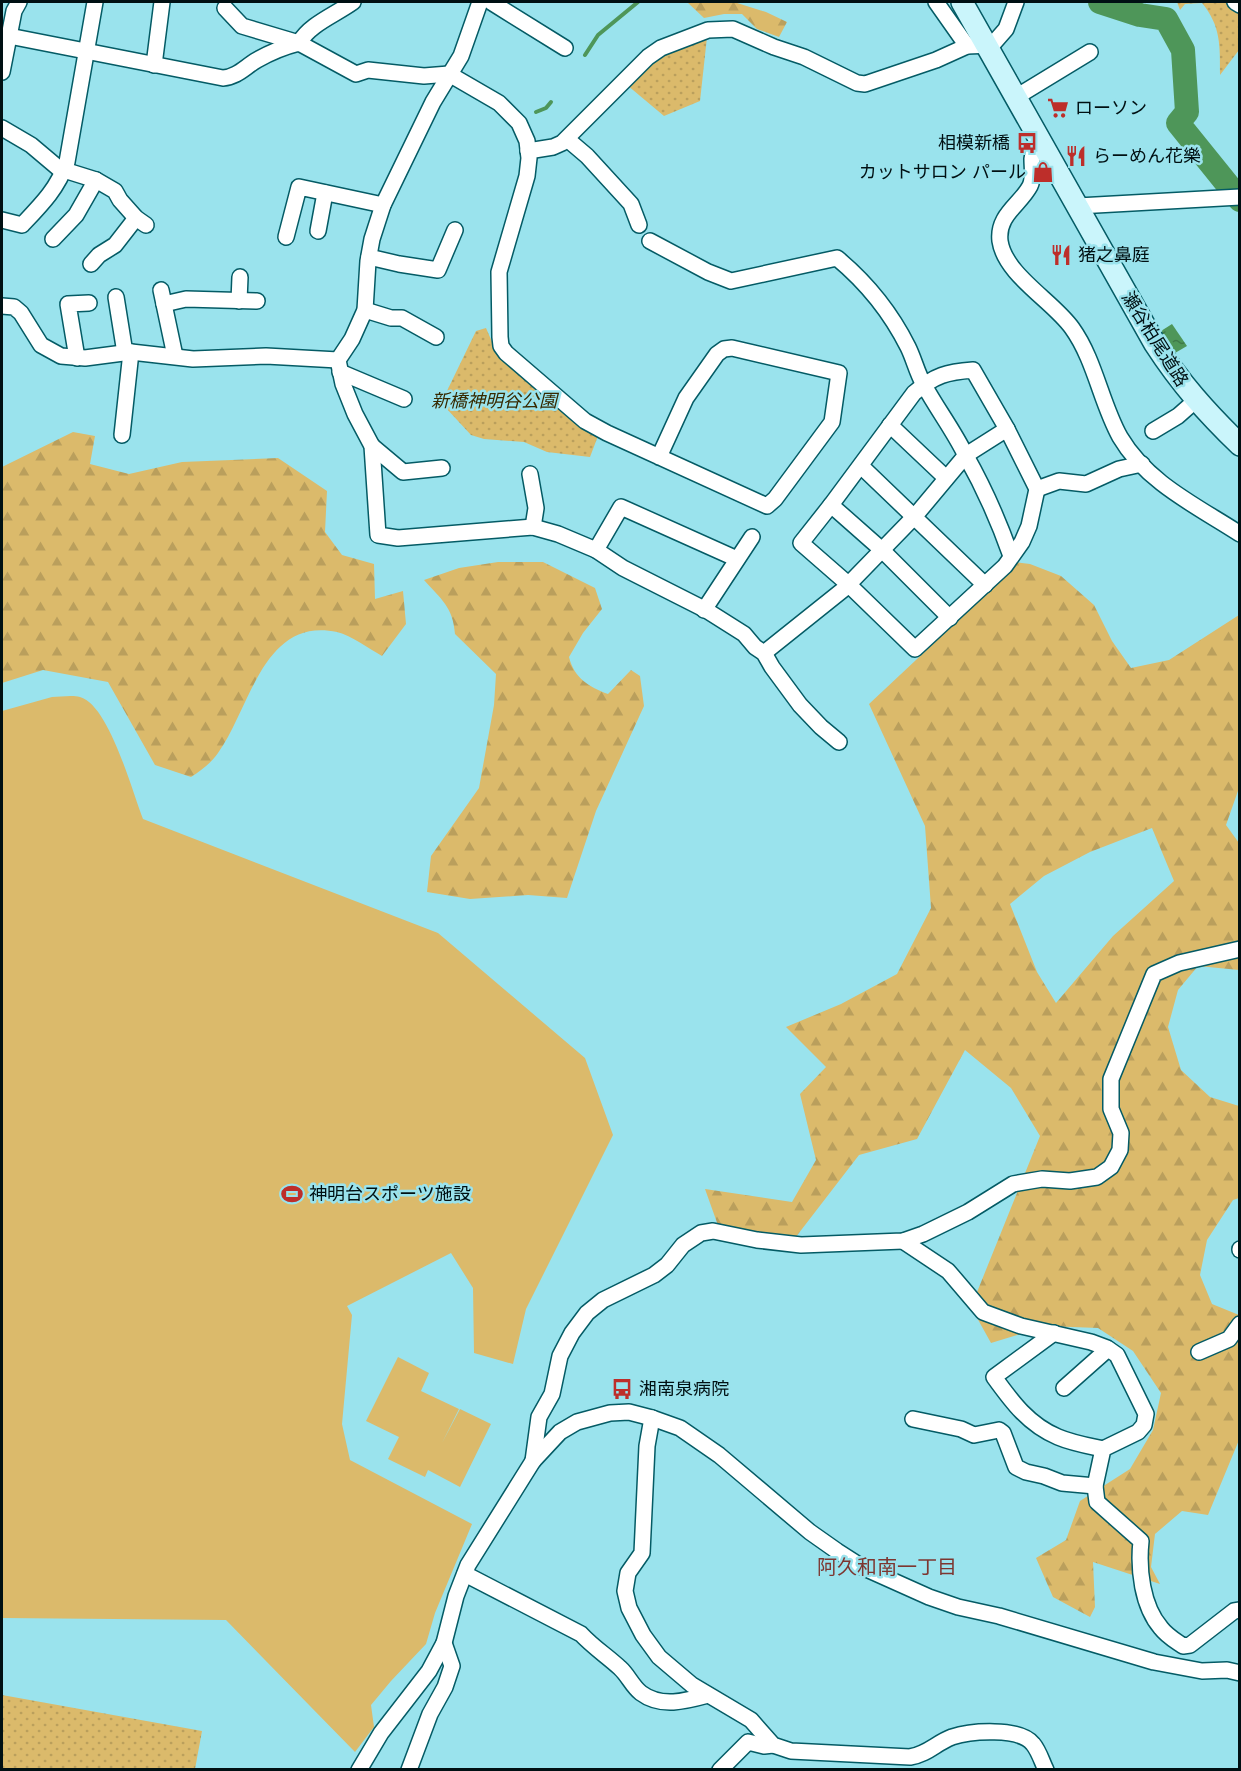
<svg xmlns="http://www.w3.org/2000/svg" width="1241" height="1771" font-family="'Libre Baskerville','Noto Sans JP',serif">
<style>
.forest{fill:url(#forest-firs);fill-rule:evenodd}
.park{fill:url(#park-dots)}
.pitch{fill:#dbba6b}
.water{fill:url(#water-ripples)}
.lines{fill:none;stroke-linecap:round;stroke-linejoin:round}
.stream{stroke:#4e9659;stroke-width:4}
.river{stroke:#4e9659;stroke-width:24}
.street-casing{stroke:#045b65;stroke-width:18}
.secondary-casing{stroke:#045b65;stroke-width:24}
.street{stroke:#fff;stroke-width:15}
.secondary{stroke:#caf5fb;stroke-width:21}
.labels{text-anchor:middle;stroke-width:5;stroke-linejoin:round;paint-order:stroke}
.poi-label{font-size:18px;fill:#001013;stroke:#9ae3ed;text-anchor:start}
.street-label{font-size:18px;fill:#001013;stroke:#9ae3ed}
.park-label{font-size:18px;font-style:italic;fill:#372900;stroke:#9ae3ed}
.neighbourhood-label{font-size:20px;fill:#7d3630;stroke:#9ae3ed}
</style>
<defs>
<pattern id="forest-firs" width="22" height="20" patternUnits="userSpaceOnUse" patternTransform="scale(1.5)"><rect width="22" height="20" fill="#dbba6b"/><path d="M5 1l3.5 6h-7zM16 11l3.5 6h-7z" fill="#ba9f5c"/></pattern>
<pattern id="park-dots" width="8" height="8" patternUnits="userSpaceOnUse" patternTransform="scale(1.5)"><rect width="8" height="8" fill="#dbba6b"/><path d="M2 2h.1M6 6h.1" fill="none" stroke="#ba9f5c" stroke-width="1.8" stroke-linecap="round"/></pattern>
<pattern id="water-ripples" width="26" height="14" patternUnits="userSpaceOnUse" patternTransform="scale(1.5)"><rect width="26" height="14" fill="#4e9659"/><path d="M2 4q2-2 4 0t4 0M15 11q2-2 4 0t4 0" fill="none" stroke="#3e7948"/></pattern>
</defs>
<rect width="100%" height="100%" fill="#9ae3ed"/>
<g class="forest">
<polygon points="687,2 734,2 766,12 787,22 779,37 757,29 742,14 724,14 704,18"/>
<path d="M73 432 95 436 90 464 129 474 182 462 278 458 327 491 325 532 342 555 374 564 375 599 403 591 406 624 382 656C368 648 352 636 337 632 263 616 250 709 218 753 211 763 202 770 191 777L155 765 108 682 43 670 2 683V467Z"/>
<path d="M498 562H543L595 588 602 609 583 633 569 657C574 678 589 687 608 694L631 670 640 676 644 706 596 811 567 898 528 895 470 899 427 892 431 856 479 788 494 705 496 674 455 634C453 607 441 599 424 580L459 568Z"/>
<path d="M1013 562 1030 564 1061 576 1094 605 1112 641 1131 668 1169 660 1239 615V788L1226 825 1239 843V970L1198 966 1178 990 1168 1027 1181 1070 1210 1097 1239 1106V1198L1233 1200 1207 1240 1200 1275 1212 1304 1239 1315V1440L1208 1515 1182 1511 1155 1534 1151 1567 1160 1584 1093 1562 1095 1607 1090 1617 1053 1597 1036 1558 1066 1540 1080 1501 1130 1469 1153 1430 1161 1393 1133 1351 1098 1328 1046 1326 991 1343 971 1307 1040 1136 1011 1088 965 1050 917 1139 859 1155 792 1242 720 1231 705 1189 792 1202 816 1160 800 1094 826 1067 786 1027 841 1004 897 974 931 908 925 826 869 704 932 645ZM1152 828 1174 881 1113 936 1056 1003 1037 972 1010 904 1044 876 1090 852Z"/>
</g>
<g class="park">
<path d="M1177 2H1225L1239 13V50L1220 75C1220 46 1221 26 1202 3L1185 4 1180 10Z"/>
<polygon points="707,37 700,101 664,116 627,85 652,59"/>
<polygon points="486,328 496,351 598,436 590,457 547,452 524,442 484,439 471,435 446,408 445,395 476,331"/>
<polygon points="2,1695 202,1731 195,1769 2,1769"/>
</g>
<g class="pitch">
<path d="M52 697C60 697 72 695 80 697 109 705 132 791 143 819L438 933 585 1058 613 1135 526 1309 513 1364 474 1353 473 1288 451 1253 347 1306 352 1315 342 1424 350 1460 472 1524 435 1613 426 1644 391 1681 371 1705 374 1727 355 1752 226 1620 2 1618V711Z"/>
<polygon points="398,1357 429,1373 421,1391 459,1409 442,1443 460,1409 491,1424 460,1487 428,1470 425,1477 388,1459 399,1437 366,1421"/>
</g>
<polygon class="water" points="1172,324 1187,346 1175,353 1161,331"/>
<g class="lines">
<g class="stream">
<polyline points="585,55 598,35 638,2"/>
<polyline points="536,112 546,108 551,102"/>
</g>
<polyline class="river" points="1100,2 1140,15 1166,19 1183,50 1187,112 1178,123 1240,200"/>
<defs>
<g id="street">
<polyline points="480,2 461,56 433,102 383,205 372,239 368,261 365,310 352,339 338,360 343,384 355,414 372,446 378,535 398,538 533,527 558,534 596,550 623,568 706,610 744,634 755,647 764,653 772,667 800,705 821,727 839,742"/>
<polyline points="491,2 565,48"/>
<polyline points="936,2 967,46"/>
<polyline points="1235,2 1240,5"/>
<path d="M225 8 242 26 299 43C310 24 335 15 353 2"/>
<path d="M9 36 223 78C237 77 245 67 257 60 271 52 283 47 299 43L356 74 368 70 424 76 449 74 499 103 519 123 527 141 529 158 527 176 499 272 500 337 501 346 506 353 585 421 607 433 767 506 775 499 832 422 839 373 732 348 724 349 717 354 686 398 659 457"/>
<polyline points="154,65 162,2"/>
<polyline points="2,72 14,11 19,2"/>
<polyline points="1016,97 1090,52"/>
<polyline points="2,128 31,145 63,172"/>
<path d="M1039 137C1036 144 1033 152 1032 159 1032 168 1034 178 1030 186 1020 205 997 215 1000 241 1005 275 1053 301 1072 328 1095 360 1101 403 1120 437 1147 483 1197 506 1240 534"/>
<polyline points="567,139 587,156 631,204 639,225"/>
<polyline points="528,151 553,147 562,143 648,57 661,48 708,30 733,29 774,47 804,57 857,83 865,84 936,60 967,46 992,45 1006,29 1016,2"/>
<polyline points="64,170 96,180 115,191 120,200 136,218 146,225"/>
<polyline points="1078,206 1240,197"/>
<path d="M2 220 22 225C42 204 57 189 67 162L95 2"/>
<polyline points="318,231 325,193"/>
<polyline points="286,237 299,187 383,205"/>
<polyline points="53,239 76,215 96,180"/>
<path d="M650 241 708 272 731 281 837 258C867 283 890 311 908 347 914 359 917 373 924 385 937 409 954 431 966 456 984 488 999 522 1011 556"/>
<polyline points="369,257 399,264 438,270 455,230"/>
<polyline points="91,264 99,255 115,245 136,218"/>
<polyline points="161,290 175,356"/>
<polyline points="116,297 125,353"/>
<polyline points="239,301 240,277"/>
<polyline points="164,304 186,299 257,301"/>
<polyline points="2,306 14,307 21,313 41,345 61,356 85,358 131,352 193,359 266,356 338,360"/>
<polyline points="365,310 391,318 402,318 436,337"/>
<polyline points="77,358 68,304 89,303"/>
<path d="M973 370 1007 429 1037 489 1029 526 1022 542 1005 566 915 649 848 584 801 543 831 505 914 393C935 375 947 372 973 370Z"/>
<polyline points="340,372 404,399"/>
<polyline points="890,425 946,478"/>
<polyline points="1153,431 1178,416 1195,401"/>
<polyline points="122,435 131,352"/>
<polyline points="372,446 403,472 442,468"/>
<polyline points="861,466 985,585"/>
<polyline points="530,474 536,508 533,527"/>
<polyline points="1037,489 1059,481 1086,484 1119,469 1142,464"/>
<polyline points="831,505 882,550 950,618"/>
<polyline points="596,550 621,507 737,559"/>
<polyline points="704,610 752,537"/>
<polyline points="764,653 844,589 915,516 966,455 1007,429"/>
<path d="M903 1241 948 1271 983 1312 1021 1326 1091 1342 1107 1348 1117 1355 1146 1414 1144 1425 1138 1432 1103 1449 1095 1486 1097 1502 1141 1541C1138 1569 1142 1606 1161 1628 1167 1636 1176 1641 1183 1646L1190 1645 1234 1611 1240 1610"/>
<polyline points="1240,1249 1240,1250"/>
<path d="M1054 1333 994 1377C1012 1402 1029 1425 1058 1437 1072 1443 1089 1446 1103 1449"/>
<polyline points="1199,1352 1229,1339 1240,1324"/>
<polyline points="1064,1388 1108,1349"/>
<path d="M652 1418 647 1446 642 1553 628 1573 625 1591 629 1608 643 1635 659 1657 692 1685 751 1720 773 1745 791 1751 910 1757C928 1754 936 1743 952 1737 970 1731 1020 1727 1033 1744 1039 1751 1042 1762 1046 1770"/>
<polyline points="913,1419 961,1429 974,1435 999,1430 1003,1433 1016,1467 1026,1472 1044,1476 1062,1483 1095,1486"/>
<polyline points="533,1461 539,1417 552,1394 560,1356 572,1333 587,1313 603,1300 654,1275 667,1265 683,1245 701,1233 713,1231 757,1240 801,1245 903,1241 923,1234 968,1212 1013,1184 1042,1179 1070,1181 1097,1177 1111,1167 1120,1150 1121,1133 1111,1109 1111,1079 1154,974 1179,963 1240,949"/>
<path d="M465 1574 581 1634C593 1647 607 1656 620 1668 628 1675 632 1686 641 1693 661 1708 686 1701 708 1695"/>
<polyline points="359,1770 381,1733 429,1671 444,1643 456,1596 468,1565 533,1461 560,1432 577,1422 610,1413 629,1412 652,1418 680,1428 719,1455 810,1532 837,1551 862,1567 929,1597 958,1607 999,1616 1154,1662 1202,1671 1227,1670 1240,1673"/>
<polyline points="409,1770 430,1714 445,1687 452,1666 444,1643"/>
<polyline points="720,1770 748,1742 764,1746 773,1745"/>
</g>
<path id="secondary" d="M962 2 1155 344C1181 384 1206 412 1240 445"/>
</defs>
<use href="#street" class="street-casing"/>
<use href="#secondary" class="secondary-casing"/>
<use href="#street" class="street"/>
<use href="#secondary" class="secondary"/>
</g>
<defs>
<symbol id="supermarket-bare" viewBox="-9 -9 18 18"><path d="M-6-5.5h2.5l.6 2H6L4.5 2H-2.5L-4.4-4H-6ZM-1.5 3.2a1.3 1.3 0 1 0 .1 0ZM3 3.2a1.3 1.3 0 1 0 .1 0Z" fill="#bd2e2a" stroke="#9ae3ed" stroke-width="2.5" paint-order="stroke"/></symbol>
<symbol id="bus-bare" viewBox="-9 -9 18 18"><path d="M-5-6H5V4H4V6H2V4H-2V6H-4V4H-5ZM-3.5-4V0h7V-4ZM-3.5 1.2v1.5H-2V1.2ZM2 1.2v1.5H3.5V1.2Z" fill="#bd2e2a" stroke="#9ae3ed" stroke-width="2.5" paint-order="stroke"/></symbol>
<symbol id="restaurant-bare" viewBox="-9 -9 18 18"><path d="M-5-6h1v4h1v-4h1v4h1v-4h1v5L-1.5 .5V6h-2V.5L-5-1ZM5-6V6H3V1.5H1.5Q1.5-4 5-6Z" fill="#bd2e2a" stroke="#9ae3ed" stroke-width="2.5" paint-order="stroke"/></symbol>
<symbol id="shop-bare" viewBox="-9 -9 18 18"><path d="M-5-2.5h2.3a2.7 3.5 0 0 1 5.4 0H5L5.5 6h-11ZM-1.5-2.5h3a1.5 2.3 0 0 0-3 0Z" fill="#bd2e2a" stroke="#9ae3ed" stroke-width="2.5" paint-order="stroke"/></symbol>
<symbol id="stadium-bare" viewBox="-9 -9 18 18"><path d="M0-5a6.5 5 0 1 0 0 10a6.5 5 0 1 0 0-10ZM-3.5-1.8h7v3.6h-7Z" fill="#bd2e2a" stroke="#9ae3ed" stroke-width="2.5" paint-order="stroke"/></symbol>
</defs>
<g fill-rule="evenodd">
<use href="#supermarket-bare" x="1043" y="93" width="30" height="30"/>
<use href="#bus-bare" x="1012" y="128" width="30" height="30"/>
<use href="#restaurant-bare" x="1061" y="141" width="30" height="30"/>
<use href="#shop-bare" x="1028" y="157" width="30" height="30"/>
<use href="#restaurant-bare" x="1046" y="240" width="30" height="30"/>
<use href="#stadium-bare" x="277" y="1179" width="30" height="30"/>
<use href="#bus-bare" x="607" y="1374" width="30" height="30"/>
</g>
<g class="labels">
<g class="poi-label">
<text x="1075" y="114">ローソン</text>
<text x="1010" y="149" text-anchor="end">相模新橋</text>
<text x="1093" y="162">らーめん花樂</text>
<text x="1026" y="178" text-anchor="end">カットサロン パール</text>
<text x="1078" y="261">猪之鼻庭</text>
<text x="309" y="1200">神明台スポーツ施設</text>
<text x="639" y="1395">湘南泉病院</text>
</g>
<g class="street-label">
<text transform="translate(1155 339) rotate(58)" y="6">瀬谷柏尾道路</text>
</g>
<g class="park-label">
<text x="494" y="407">新橋神明谷公園</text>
</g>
<g class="neighbourhood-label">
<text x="887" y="1574">阿久和南一丁目</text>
</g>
</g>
<rect width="1241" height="1771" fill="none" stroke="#001013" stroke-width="6"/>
</svg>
